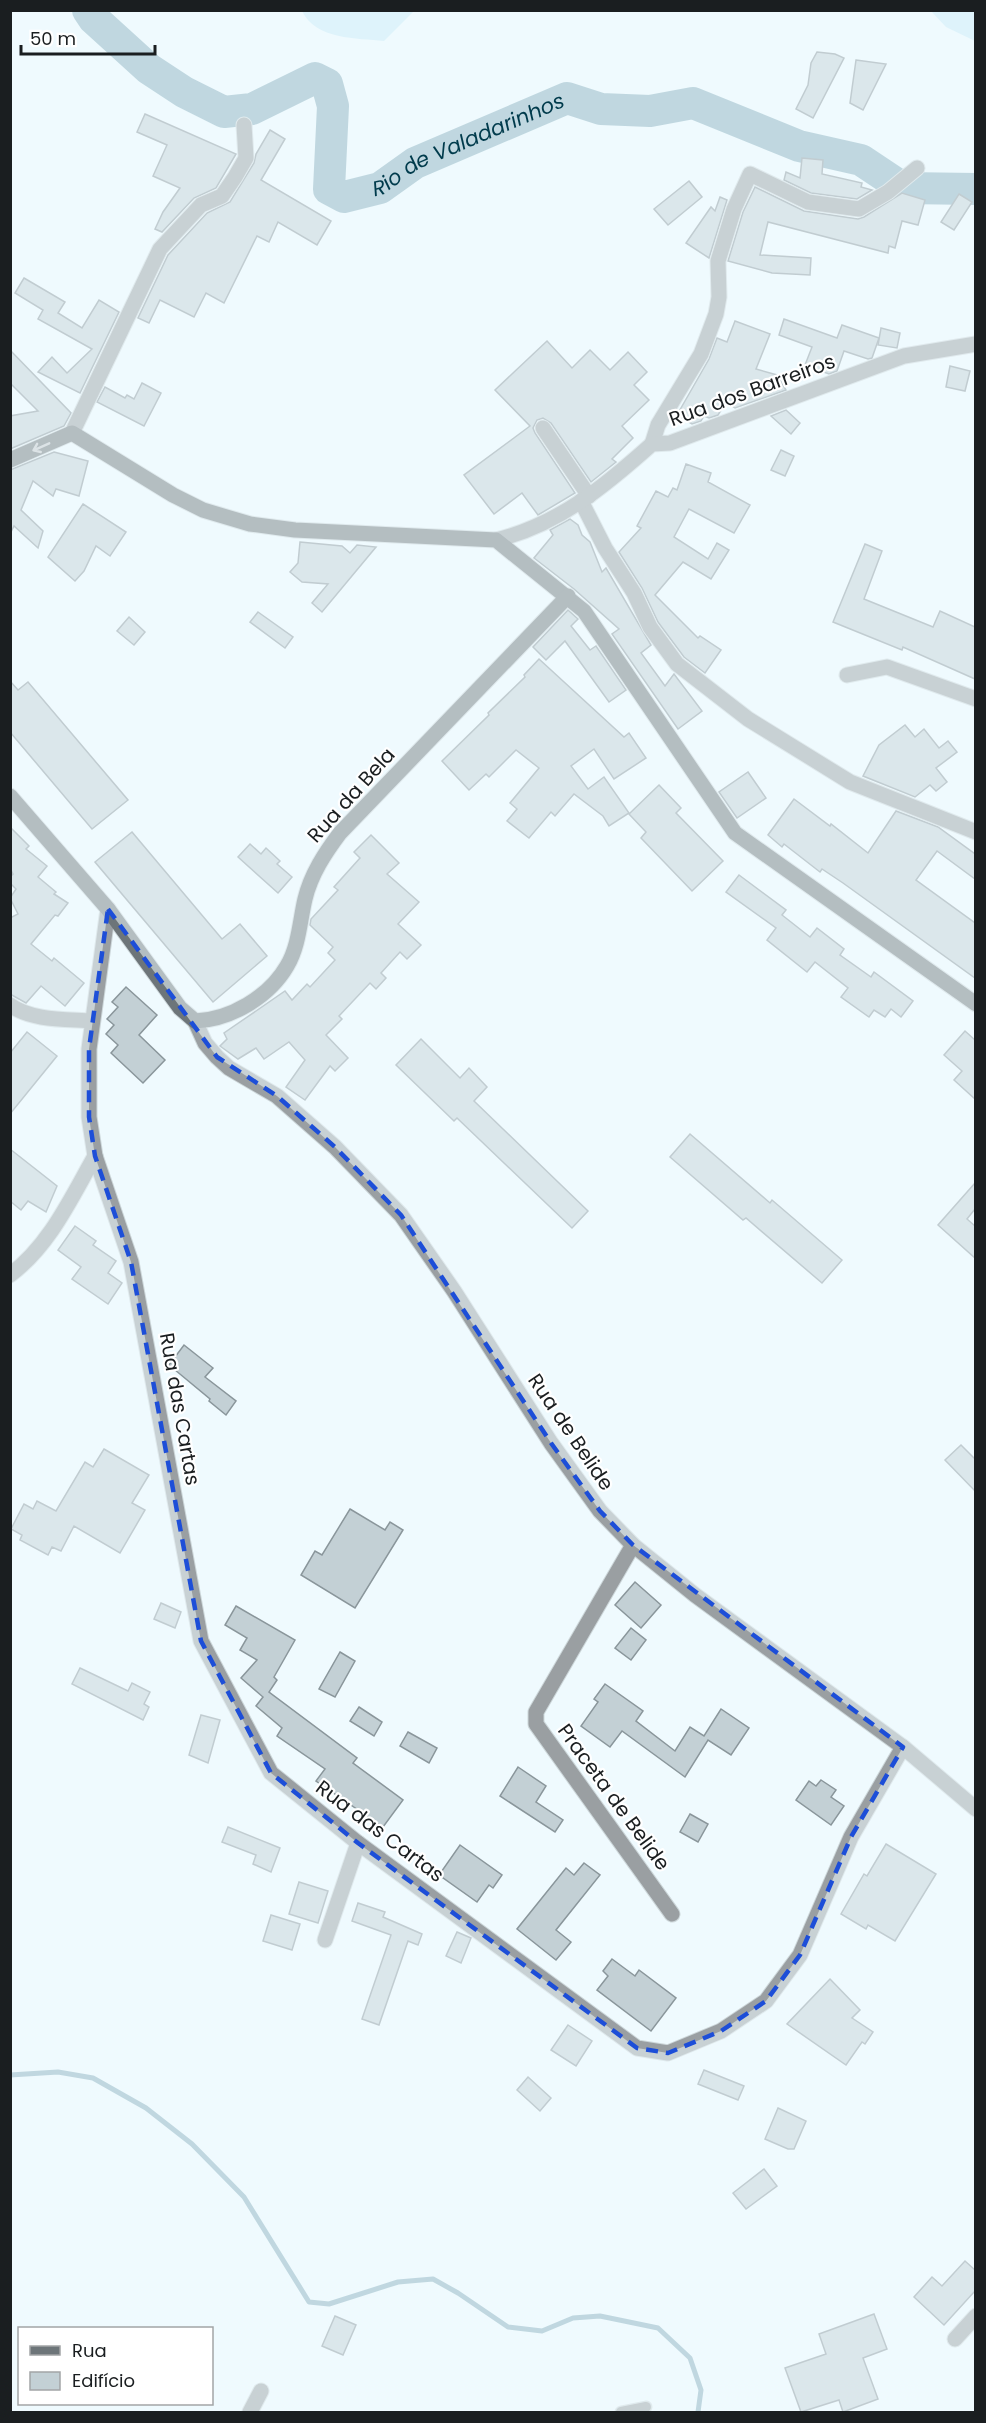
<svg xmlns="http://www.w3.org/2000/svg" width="986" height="2423" font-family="Poppins,sans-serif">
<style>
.green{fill:#caebf8}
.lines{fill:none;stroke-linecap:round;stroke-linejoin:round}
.stream{stroke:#87aebd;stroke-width:5}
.river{stroke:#87aebd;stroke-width:32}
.building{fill:#c3d0d5;stroke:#8a969b;stroke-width:1.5}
.lane-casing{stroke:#cdd7da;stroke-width:13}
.street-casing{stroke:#cdd7da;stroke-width:17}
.secondary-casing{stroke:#cdd7da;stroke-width:17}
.lane{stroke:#9a9fa2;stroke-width:10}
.street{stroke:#9a9fa2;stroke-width:15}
.secondary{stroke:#6d7579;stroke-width:15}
.oneway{stroke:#c5c8c9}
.marked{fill:none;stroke:#1d4ed8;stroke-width:4.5;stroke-dasharray:12 8;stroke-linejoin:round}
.labels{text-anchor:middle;stroke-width:4.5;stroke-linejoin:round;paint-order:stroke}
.street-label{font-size:20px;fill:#1a1e20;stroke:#fff}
.water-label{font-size:21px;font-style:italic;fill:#003b4c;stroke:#fff}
</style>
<rect width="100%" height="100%" fill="#effafe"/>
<g class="green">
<path d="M302 11H414L384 41C357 38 316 40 302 11Z"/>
<polygon points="931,11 975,11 975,41 946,27"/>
</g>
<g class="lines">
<polyline class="stream" points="10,2075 58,2072 93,2078 146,2108 192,2144 244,2197 309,2302 329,2304 398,2282 433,2279 458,2293 508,2327 542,2331 573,2318 600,2316 658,2328 690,2358 701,2390 698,2412"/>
<path class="river" id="s1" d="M88 10 94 19 149 69 184 92 224 112 252 109 315 78 327 84 333 106 329 189 344 197 380 188 415 163 567 98 601 109 650 111 693 103 799 146 861 160 903 188 976 189"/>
</g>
<g class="building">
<polygon points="817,52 835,54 844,58 813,118 796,109 808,85 811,63"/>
<polygon points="856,60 886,64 863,110 850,103"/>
<polygon points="145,114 236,154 216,188 194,198 162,232 155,229 163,212 180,188 153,176 167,145 137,132"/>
<polygon points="270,130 285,139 261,180 331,221 317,245 278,222 269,242 257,236 224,303 206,293 194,317 160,300 149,323 138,318 168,255 207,213 230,202 254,163 256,154"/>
<polygon points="802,158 823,160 822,174 862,183 861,187 872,190 857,199 811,193 784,180 786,172 800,178"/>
<polygon points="689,181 702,197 668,225 654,209"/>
<polygon points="755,187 804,211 858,219 864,217 902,193 925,200 918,225 902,221 895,248 889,246 888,253 768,222 760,255 811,258 810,275 772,273 728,261 743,212"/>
<polygon points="959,194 972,202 954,230 941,222"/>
<polygon points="720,197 727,200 709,258 686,243 711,207 715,211"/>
<polygon points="24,278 65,302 58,313 82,328 99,300 119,312 80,393 38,372 52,357 67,373 92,349 38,319 43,310 15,293"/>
<polygon points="784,319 837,338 842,325 879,338 872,358 868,359 844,351 837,371 829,374 805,365 812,347 779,335"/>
<polygon points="735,321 770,334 756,369 777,375 786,390 735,408 726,402 718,415 709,418 704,416 701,421 692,424 677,415 709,359 717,338 727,342"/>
<polygon points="881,328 900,333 897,348 878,345"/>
<polygon points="547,341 572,368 590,350 610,370 628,352 647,372 634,385 649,400 622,426 633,438 612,459 616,462 591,482 551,423 543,418 537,420 533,428 535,433 575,493 538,515 522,493 494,514 464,475 530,426 495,390"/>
<polygon points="10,350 71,413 64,426 10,449 10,416 38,411 10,383"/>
<polygon points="950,366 970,371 965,391 946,387"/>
<polygon points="142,383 161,393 144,426 97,402 105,387 125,398 127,395 134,399"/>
<polygon points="786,410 800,423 791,434 771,416"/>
<polygon points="781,450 794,456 785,476 771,470"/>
<polygon points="54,452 88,461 79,496 56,489 53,496 33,481 21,510 43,531 38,548 14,526 10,534 10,470"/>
<polygon points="686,464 711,473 708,482 750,505 734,533 689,509 674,537 708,559 717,543 729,550 711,579 683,562 655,595 698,638 700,636 721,650 705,673 684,657 658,622 642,588 619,552 641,528 637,526 656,491 668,497 673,488 677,490"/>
<polygon points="83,504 126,532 110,556 96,546 84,571 75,581 48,557"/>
<polygon points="570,519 578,525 582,535 590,542 602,572 606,568 651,645 641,653 665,686 674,674 702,711 678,729 612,634 619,629 574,589 534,558 553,535 550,530"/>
<polygon points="300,542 342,546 350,553 357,545 376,547 322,612 312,603 328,584 302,582 290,572 298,563"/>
<polygon points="865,544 882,551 864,599 933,627 940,611 975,627 975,679 903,647 902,650 833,622"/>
<polygon points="568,610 578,619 571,626 590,650 596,646 626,690 609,702 565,641 546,660 533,647"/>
<polygon points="258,612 293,637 285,648 250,622"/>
<polygon points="129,617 145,632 134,645 117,631"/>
<polygon points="539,659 624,737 629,733 646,758 614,779 594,749 571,766 588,789 604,777 629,813 609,826 603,816 574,794 555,816 551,812 529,838 507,821 517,809 510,803 539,768 516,750 489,777 486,774 469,790 442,761 489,715 488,713 525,677 524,675"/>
<polygon points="10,681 18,690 28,682 128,800 92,829 10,732"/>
<polygon points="905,725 915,737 924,729 939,748 948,741 957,752 936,768 947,782 936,791 930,785 915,797 863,776 879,745"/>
<polygon points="748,772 766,798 737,818 719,792"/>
<polygon points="659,785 681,808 676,813 723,861 692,891 641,838 646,832 629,814"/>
<polygon points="794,799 830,826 831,824 868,853 896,811 938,827 975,854 975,879 937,851 916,880 975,923 975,978 843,883 822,869 820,872 784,844 782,847 768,835"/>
<polygon points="10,827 29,846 26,849 47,866 38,877 56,892 54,894 68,903 58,916 55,915 31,944 52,961 54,958 84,983 65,1006 41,986 26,1003 10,994 10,918 18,914 10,898 16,889 10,883 10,877 13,874 10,868"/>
<polygon points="132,832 222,939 240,924 267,956 213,1002 95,862"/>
<polygon points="371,835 399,863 387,874 419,902 398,924 421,945 407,959 400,952 381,973 386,978 376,989 370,983 339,1016 342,1019 326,1035 348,1058 335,1071 330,1066 305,1100 286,1087 305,1060 289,1042 264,1059 256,1048 238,1059 220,1046 227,1039 224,1033 285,991 292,1000 307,984 310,987 335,960 328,953 333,947 310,925 311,919 338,890 334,887 360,858 354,852"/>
<polygon points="250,844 261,854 266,848 280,861 277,864 292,877 278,893 238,857"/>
<polygon points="739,875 786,910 782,915 810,937 817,928 844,949 840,955 871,977 874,972 913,1001 901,1017 891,1009 885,1017 874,1010 869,1017 841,997 848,988 815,962 807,972 767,940 776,928 726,892"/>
<polygon points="126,987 157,1015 139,1035 165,1060 143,1083 111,1053 118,1045 106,1034 114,1025 107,1019 118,1007 112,1002"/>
<polygon points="965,1031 975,1040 975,1099 954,1080 962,1071 944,1055"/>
<polygon points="27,1032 57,1056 10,1114 10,1053"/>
<polygon points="421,1039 460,1078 469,1068 487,1087 474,1101 588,1211 572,1228 457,1118 454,1121 396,1065"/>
<polygon points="690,1134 770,1203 772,1200 842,1260 822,1283 746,1218 743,1220 670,1157"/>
<polygon points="10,1149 57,1186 46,1212 28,1201 21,1210 10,1201"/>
<polygon points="975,1183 975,1209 967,1219 975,1226 975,1258 938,1225"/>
<polygon points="75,1226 96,1241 93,1245 116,1261 108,1273 122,1283 108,1304 72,1279 81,1267 58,1250"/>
<polygon points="184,1345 213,1368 205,1377 236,1401 226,1415 209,1401 210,1399 169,1365"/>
<polygon points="961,1445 975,1459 975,1491 945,1460"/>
<polygon points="104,1449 149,1475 132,1503 145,1510 120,1553 74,1526 61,1551 52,1547 48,1555 20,1540 22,1535 11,1529 24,1504 33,1509 37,1501 56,1511 85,1462 93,1467"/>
<polygon points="350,1509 385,1530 390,1522 403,1530 355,1608 301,1575 315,1551 322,1555"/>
<polygon points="635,1582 661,1605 641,1628 615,1605"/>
<polygon points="161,1603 181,1612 175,1628 154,1619"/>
<polygon points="236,1606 295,1640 274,1677 277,1680 269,1692 357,1758 353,1763 403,1800 383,1827 316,1781 325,1769 277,1736 282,1728 256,1706 263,1697 241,1678 257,1660 240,1650 247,1638 225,1625"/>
<polygon points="631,1628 646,1640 631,1660 615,1648"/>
<polygon points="340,1652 355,1661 335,1697 319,1689"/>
<polygon points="80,1668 128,1691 132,1683 150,1692 144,1704 149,1707 143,1720 72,1684"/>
<polygon points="605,1684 643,1711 636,1721 675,1751 690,1727 704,1736 721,1709 749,1728 731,1755 708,1740 685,1777 622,1731 610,1747 581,1726 598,1702 594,1699"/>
<polygon points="359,1707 382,1722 374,1736 350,1721"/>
<polygon points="201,1715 220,1720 208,1763 189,1755"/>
<polygon points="408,1732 437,1748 429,1763 400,1746"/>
<polygon points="518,1767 546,1786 536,1802 563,1820 555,1832 500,1796"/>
<polygon points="821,1780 836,1790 831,1797 844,1806 831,1825 796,1800 809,1781 816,1786"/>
<polygon points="690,1814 708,1824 698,1842 680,1832"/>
<polygon points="228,1827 280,1848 271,1872 253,1864 256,1855 222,1842"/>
<polygon points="886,1844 936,1874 895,1941 868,1925 866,1929 841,1914 864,1874 867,1876"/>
<polygon points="460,1845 502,1875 493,1888 489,1885 477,1902 439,1875"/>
<polygon points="584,1863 600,1875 556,1930 571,1942 556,1960 517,1929 566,1868 574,1875"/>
<polygon points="299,1882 328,1891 318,1923 289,1914"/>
<polygon points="358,1903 385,1912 383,1917 422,1934 418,1945 408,1941 379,2025 362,2019 391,1935 352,1921"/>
<polygon points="271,1915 300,1924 292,1950 263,1941"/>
<polygon points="457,1932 471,1938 461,1963 446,1956"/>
<polygon points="612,1959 635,1976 639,1970 676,1998 651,2031 597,1990 608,1976 603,1971"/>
<polygon points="830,1979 860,2010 852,2018 873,2032 865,2044 862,2042 846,2065 787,2024"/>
<polygon points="568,2025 592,2041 576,2066 551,2050"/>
<polygon points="704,2070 744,2086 738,2100 698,2084"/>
<polygon points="528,2077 551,2098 540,2111 517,2090"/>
<polygon points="778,2108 806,2121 794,2149 788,2149 765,2139"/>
<polygon points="764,2169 777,2186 746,2209 733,2193"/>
<polygon points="965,2261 975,2270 975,2291 944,2325 914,2297 932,2277 942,2286"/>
<polygon points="874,2314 887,2349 863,2358 878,2399 843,2412 839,2400 801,2412 785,2368 826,2354 819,2334"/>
<polygon points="335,2316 356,2325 343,2355 322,2346"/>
</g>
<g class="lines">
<defs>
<polyline id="lane" points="621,2412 646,2407"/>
<g id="street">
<polyline points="543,428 589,496"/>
<polyline points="72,433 160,249 201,205 222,196 235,177 246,158 244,125"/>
<polyline points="652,444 658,425 701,354 716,314 719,297 718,261 734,209 750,174 808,202 859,209 888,192 917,168"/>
<polyline points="581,501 605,548 634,593 650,627 677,664 748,719 850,782 976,832"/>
<path d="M496 540C558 525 605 486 652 444L670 443 904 356 976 344"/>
<polyline points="847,675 887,667 976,699"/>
<polyline points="108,909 89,1049 89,1117 95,1156 131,1262 201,1641 271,1773 358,1843 637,2048 668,2053 721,2031 766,2001 800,1955 851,1837 903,1747"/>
<path d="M10 1005C32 1021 67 1019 92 1021"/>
<polyline points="195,1021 205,1043 217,1057 229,1068 277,1096 335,1147 401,1215 454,1291 551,1443 600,1511 633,1545 695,1595 903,1747 976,1809"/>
<path d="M10 1275C50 1245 71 1198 95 1156"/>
<polyline points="633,1545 536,1712 536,1724 672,1914"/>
<polyline points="325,1940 358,1843"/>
<polyline points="955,2339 976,2316"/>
<polyline points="250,2412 261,2391"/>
</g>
<g id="secondary">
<polyline points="10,460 72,433 173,495 203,510 250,524 295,530 496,540 584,611 735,833 976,1004"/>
<path d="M10 796 108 909 180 1008 195 1021C230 1020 269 997 287 966 299 946 300 920 305 899 311 874 325 853 340 833L568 596"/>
</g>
</defs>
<use href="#lane" class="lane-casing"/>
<use href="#street" class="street-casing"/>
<use href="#secondary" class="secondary-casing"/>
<use href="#lane" class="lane"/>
<use href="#street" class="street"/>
<use href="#secondary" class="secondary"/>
</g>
<defs><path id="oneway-shaft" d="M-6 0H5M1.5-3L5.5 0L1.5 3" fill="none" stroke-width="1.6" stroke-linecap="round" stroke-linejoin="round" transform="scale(1.5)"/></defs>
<use class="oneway" href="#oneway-shaft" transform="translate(41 447) rotate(156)"/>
<path d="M0 0H986V2423H0ZM108 909 217 1057 277 1096 335 1147 401 1215 551 1443 600 1511 633 1545 903 1747 851 1837 800 1955 766 2001 721 2031 668 2053 637 2048 358 1843 271 1773 201 1641 131 1262 95 1156 89 1117V1049Z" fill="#effafe" fill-opacity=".55" fill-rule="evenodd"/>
<path class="marked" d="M108 909 217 1057 277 1096 335 1147 401 1215 551 1443 600 1511 633 1545 903 1747 851 1837 800 1955 766 2001 721 2031 668 2053 637 2048 358 1843 271 1773 201 1641 131 1262 95 1156 89 1117V1049Z"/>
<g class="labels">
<g class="street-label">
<text transform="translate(752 390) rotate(-20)" y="7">Rua dos Barreiros</text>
<text transform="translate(351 795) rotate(-48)" y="7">Rua da Bela</text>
<text transform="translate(180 1409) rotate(80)" y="7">Rua das Cartas</text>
<text transform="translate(571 1432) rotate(56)" y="7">Rua de Belide</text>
<text transform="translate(614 1797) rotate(54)" y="7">Praceta de Belide</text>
<text transform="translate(380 1831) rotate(37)" y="7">Rua das Cartas</text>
</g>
<g class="water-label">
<text dy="7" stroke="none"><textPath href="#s1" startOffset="542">Rio de Valadarinhos</textPath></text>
</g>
</g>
<rect width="986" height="2423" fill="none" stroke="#1a1e20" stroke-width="24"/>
<rect x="18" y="2327" width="195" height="78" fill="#ffffff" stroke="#a3a5a6" stroke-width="1.5"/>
<rect x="30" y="2346" width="30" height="9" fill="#6d7579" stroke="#a3a5a6" stroke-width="1.5"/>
<text x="72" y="2357" font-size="18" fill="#1a1e20">Rua</text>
<rect x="30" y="2372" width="30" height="18" fill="#c3d0d5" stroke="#a3a5a6" stroke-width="1.5"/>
<text x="72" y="2387" font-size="18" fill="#1a1e20">Edifício</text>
<path d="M21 45v9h134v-9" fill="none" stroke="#1a1e20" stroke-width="3"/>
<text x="30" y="45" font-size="18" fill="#1a1e20" stroke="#ffffff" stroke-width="4.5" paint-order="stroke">50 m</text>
</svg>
